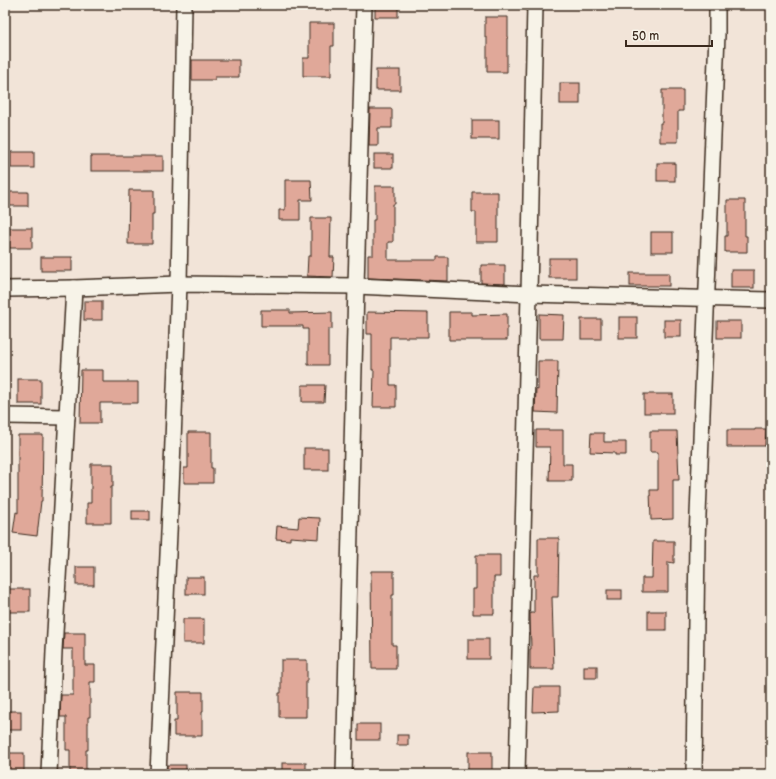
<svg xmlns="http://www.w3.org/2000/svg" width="776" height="779" font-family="'Balsamiq Sans',sans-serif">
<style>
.building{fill:#e0a899;stroke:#3b2a1e}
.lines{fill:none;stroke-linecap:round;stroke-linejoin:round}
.minor-casing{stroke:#3b2a1e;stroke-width:18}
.minor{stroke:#f7f3e8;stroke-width:15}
</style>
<rect width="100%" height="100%" fill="#f2e4d8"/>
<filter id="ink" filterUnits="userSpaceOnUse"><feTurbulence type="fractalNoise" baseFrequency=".025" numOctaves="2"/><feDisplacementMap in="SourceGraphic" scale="8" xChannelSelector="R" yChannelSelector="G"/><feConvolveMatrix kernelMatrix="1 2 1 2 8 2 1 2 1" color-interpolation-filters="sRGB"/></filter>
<g filter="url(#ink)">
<g class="building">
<rect x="375" y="5" width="23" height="12"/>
<polygon points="485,17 508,17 508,38 507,38 507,72 487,72 487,38 485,38"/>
<polygon points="309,23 334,23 334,46 331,46 331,76 303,76 303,58 309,58"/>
<polygon points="192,60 239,60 239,77 215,77 215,80 192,80"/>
<rect x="376" y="70" width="24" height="20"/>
<rect x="560" y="83" width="20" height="21"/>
<polygon points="662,90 683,90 683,111 678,111 678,142 660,142 660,123 662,123"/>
<polygon points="370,109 392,109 392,128 378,128 378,146 369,146"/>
<rect x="472" y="120" width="27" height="19"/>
<rect x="11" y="152" width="23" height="16"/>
<rect x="374" y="154" width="19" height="14"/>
<rect x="91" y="156" width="72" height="15"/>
<rect x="657" y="163" width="18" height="18"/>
<polygon points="285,180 311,180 312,200 300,200 300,220 279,220 279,210 285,210"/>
<polygon points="375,186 395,186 395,204 393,204 393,242 388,242 388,260 437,260 437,257 448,257 448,281 368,278 368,255 373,255 373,220 375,220"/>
<polygon points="129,190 154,190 154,214 152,214 152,244 128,244"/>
<rect x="5" y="192" width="23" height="14"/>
<polygon points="472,192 498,192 498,242 476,242 476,212 472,212"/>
<polygon points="727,200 745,200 745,236 747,236 747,252 725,252 725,236 727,236"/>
<polygon points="311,218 331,218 330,257 334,257 333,277 307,276 308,256 311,256"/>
<rect x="9" y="228" width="23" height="20"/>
<rect x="651" y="232" width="22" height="20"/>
<rect x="41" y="257" width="31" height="14"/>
<rect x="549" y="258" width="27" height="20"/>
<polygon points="481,265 505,265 505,284 481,283"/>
<rect x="731" y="270" width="23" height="18"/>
<rect x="630" y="273" width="39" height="13"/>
<rect x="84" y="301" width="18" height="19"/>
<polygon points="261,310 290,310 290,313 332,312 332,329 328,329 328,365 308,365 308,329 303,329 303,326 261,326"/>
<polygon points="367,312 428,313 428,337 390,337 390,385 396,385 396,407 373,407 374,370 372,370 372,334 367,334"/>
<polygon points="449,312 472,312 472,315 507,314 507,340 449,340"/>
<polygon points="539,314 564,315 563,339 539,339"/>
<rect x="619" y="317" width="18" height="21"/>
<rect x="581" y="319" width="20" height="20"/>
<rect x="664" y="320" width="17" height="17"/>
<rect x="717" y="321" width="24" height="17"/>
<polygon points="538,361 558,361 557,413 535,412 536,389 538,390"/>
<polygon points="81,370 103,370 103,382 138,382 138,403 100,403 100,423 80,423"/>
<rect x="18" y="379" width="23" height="25"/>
<polygon points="302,385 325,385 324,402 302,402"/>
<rect x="644" y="394" width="29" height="19"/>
<polygon points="755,429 766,429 765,446 744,446 744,447 727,447 727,430 755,430"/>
<polygon points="536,430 563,430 563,464 572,464 572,481 549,481 550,447 536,447"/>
<polygon points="650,431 677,431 679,480 673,480 673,519 651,520 650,490 658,490 658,452 650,452"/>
<polygon points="188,432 211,432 211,468 213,468 213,483 184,483 184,468 188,468"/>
<polygon points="591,433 604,433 604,442 626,442 626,455 615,455 615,453 590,452"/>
<polygon points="18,435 43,435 42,501 41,501 37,536 13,533 16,512 18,513"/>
<rect x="304" y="448" width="24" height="22"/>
<polygon points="91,464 113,464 113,487 111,487 111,523 87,523 87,503 91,503"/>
<rect x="132" y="511" width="18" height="9"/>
<polygon points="299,517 320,518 319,539 290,537 290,540 276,539 277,526 298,528"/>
<polygon points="538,538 559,538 558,597 552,597 554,669 530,669 530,649 531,649 530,613 534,613 534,575 538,575"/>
<polygon points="653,541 674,541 674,563 668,562 668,592 642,592 642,578 652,578"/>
<polygon points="476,555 500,555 500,577 494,577 494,614 473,614 473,589 476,589"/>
<rect x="76" y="567" width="18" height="18"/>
<polygon points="371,571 394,571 394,595 392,595 392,645 396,645 396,669 372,669"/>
<rect x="186" y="577" width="18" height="17"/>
<rect x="5" y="589" width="25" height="23"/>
<rect x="607" y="590" width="15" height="10"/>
<rect x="648" y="611" width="18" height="19"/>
<rect x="183" y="619" width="21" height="24"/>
<polygon points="64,633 85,633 85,665 95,665 95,682 90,682 90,717 88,717 88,750 86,750 86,774 70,774 70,750 66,750 66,717 60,717 61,695 73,695 73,649 63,649"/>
<rect x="468" y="639" width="21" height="20"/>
<polygon points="281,660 307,660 307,681 306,681 306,717 279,717 279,693 281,693"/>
<rect x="584" y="666" width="13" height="12"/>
<polygon points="534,687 559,687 559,711 533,712"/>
<polygon points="177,692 203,692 203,712 202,712 202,736 174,736 174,721 177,721"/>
<rect x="5" y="711" width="16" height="19"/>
<rect x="358" y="724" width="22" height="16"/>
<rect x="397" y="735" width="11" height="10"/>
<rect x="468" y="752" width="24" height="22"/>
<rect x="5" y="753" width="19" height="21"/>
<rect x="282" y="763" width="24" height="11"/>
<rect x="167" y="765" width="19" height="9"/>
</g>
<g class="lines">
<defs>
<g id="minor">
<polyline points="5,289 74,288"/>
<polyline points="5,416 67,417"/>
<polyline points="49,774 54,651 74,288 179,284 356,286 529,294 771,300"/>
<polyline points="158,774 172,467 179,284 184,5"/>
<polyline points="344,774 356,286 364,5"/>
<polyline points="517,774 529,294 535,5"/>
<polyline points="694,774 697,540 717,34 717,5"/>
</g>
</defs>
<use href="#minor" class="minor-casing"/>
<use href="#minor" class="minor"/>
</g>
</g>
<rect width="776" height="779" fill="none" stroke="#f7f3e8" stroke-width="20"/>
<rect x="10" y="10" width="756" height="759" fill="none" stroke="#3b2a1e" stroke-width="1.5" filter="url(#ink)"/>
<path d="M626 40v6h86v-6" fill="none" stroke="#3b2a1e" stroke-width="2"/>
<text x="632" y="40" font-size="12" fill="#3b2a1e" stroke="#f7f3e8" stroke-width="3" paint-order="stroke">50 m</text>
</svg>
